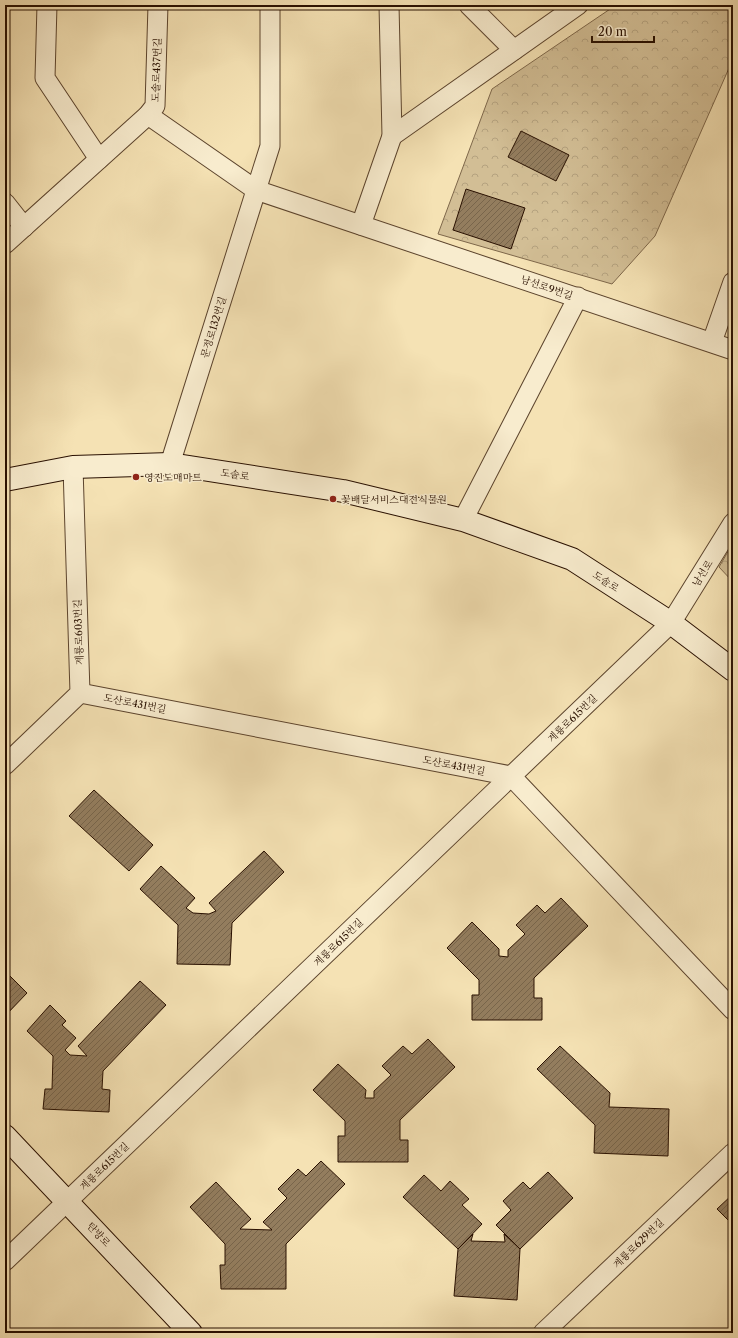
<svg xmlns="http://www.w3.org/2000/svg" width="738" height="1338" font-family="'Libre Caslon Text','Noto Serif KR',serif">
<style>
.park{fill:url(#park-crowns);stroke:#7e674a}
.building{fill:url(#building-hatch);stroke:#291000}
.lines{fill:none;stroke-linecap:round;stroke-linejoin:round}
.street-casing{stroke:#5c442d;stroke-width:21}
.secondary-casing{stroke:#291000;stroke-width:24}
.street{stroke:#f8ecce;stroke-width:19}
.secondary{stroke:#f8ecce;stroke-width:22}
.poi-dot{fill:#8f2418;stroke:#f8ecce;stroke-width:1.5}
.labels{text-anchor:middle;stroke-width:3;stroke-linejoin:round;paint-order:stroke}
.street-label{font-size:10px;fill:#291000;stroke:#f8ecce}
.poi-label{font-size:10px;fill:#291000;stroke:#f8ecce;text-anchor:start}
</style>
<defs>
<pattern id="park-crowns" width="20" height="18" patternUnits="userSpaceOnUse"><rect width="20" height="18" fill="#d2be95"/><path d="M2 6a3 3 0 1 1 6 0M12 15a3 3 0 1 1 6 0" fill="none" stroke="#b4a27f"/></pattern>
<pattern id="building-hatch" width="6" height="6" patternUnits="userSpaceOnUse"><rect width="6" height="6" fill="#937d5e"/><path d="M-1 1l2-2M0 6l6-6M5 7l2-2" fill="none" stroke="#78654b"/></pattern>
</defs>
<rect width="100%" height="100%" fill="#f5e2b4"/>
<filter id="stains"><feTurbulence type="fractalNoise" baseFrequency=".005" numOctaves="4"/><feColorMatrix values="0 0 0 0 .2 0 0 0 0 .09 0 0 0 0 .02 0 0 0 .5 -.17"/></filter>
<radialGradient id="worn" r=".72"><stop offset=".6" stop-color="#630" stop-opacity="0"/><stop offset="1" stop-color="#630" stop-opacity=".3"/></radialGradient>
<g class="park">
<polygon points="616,5 733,5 733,59 655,236 612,284 438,234 492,89"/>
<polygon points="733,543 733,582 719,567"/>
</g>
<g class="building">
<polygon points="521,131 569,155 556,181 508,157"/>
<polygon points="466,189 525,208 511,249 453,230"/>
<polygon points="94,790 153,845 129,871 69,816"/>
<polygon points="264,851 284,872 232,923 230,965 177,964 178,925 140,889 161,866 195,898 186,908 193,913 209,914 216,911 209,903"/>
<polygon points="561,898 588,926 534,978 534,998 542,998 542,1020 472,1020 472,995 479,995 479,980 447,948 472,922 499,949 499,956 508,957 508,950 525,934 516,925 537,905 545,913"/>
<polygon points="5,971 27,993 5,1016"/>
<polygon points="140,981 166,1005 103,1071 102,1089 110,1090 109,1112 43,1109 45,1089 52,1089 53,1056 27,1031 50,1005 66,1021 62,1025 76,1038 65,1050 70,1055 87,1056 78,1046"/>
<polygon points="428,1039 455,1067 400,1120 400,1140 408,1140 408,1162 338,1162 338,1136 345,1136 345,1121 313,1090 338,1064 366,1090 365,1098 374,1098 374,1091 391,1075 382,1066 403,1046 412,1054"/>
<polygon points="560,1046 610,1093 609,1107 669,1109 668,1156 594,1153 595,1125 537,1069"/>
<polygon points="321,1161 345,1184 286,1244 286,1289 221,1289 220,1265 225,1265 225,1244 190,1207 216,1182 251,1219 240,1229 272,1230 263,1222 287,1198 278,1189 298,1169 306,1176"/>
<polygon points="548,1172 573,1198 520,1249 496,1225 511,1210 503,1201 523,1182 530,1189"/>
<polygon points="424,1175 441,1191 450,1181 469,1199 462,1205 482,1224 458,1249 403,1197"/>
<polygon points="733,1194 733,1225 717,1209"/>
<polygon points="473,1234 471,1241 505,1242 504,1234 520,1249 517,1300 454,1296 458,1249"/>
</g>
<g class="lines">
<defs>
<g id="street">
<polyline points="47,5 45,78 99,159"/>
<polyline points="469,5 514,50"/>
<polyline points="148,115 256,190 733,350"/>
<polyline points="392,136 578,5"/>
<polyline points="5,203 24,227"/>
<polyline points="361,225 392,136 389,5"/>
<polyline points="5,244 148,115 155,106 158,5"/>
<polyline points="712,342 733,282"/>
<polyline points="170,464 270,146 270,5"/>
<polyline points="463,520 578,297"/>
<polyline points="80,693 511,776 733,1010"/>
<polyline points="5,765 80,693 73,467"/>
<polyline points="5,1261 671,623 733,523"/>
<polyline points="543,1333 733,1153"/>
</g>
<g id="secondary">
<polyline points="5,480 73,467 170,464 343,491 463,520 572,559 671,623 733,670"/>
<polyline points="5,1136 191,1333"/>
</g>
</defs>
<use href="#street" class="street-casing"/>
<use href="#secondary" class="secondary-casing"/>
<use href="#street" class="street"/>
<use href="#secondary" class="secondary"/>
</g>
<g class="poi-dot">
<circle cx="136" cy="477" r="4"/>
<circle cx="333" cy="499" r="4"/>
</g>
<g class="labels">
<g class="street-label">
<text transform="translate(156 70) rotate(-88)" y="4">도솔로437번길</text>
<text transform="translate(547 287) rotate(19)" y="4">남선로9번길</text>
<text transform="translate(213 327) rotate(-73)" y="4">문정로132번길</text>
<text transform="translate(235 474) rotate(9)" y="4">도솔로</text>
<text transform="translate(702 573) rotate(-58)" y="4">남선로</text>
<text transform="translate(606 581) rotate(33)" y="4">도솔로</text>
<text transform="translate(78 632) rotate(-92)" y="4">계룡로603번길</text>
<text transform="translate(135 703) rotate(11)" y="4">도산로431번길</text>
<text transform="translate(572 718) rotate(-44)" y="4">계룡로615번길</text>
<text transform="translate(454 765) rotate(11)" y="4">도산로431번길</text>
<text transform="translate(338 942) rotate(-44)" y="4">계룡로615번길</text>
<text transform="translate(104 1166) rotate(-44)" y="4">계룡로615번길</text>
<text transform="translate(99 1234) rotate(47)" y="4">탄방로</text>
<text transform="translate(638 1243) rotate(-44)" y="4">계룡로629번길</text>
</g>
<g class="poi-label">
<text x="144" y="481">영진도매마트</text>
<text x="341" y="503">꽃배달서비스대전식물원</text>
</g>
</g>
<rect width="738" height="1338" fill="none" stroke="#f5e2b4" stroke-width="20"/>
<rect x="6" y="6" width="726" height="1326" fill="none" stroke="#291000" stroke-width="2"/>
<rect x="10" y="10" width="718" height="1318" fill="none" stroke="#291000"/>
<path d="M592 36v6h62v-6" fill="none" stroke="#291000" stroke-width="2"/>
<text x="598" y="36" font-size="12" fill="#291000" stroke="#f8ecce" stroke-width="3" paint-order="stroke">20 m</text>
<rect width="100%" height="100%" filter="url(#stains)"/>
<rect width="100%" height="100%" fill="url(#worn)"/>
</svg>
